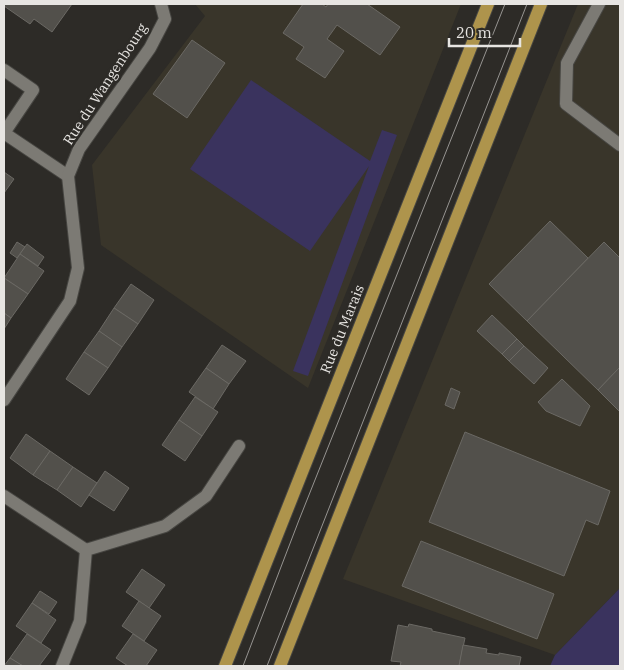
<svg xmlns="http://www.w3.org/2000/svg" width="624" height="670" font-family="'IBM Plex Serif',serif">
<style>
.built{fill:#39352a}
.green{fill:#3a335e}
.building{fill:#52504b;stroke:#6b6964}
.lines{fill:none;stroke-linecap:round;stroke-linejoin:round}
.minor-casing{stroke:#474642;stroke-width:14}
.major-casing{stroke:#474642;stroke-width:14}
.minor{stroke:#7c7a74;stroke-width:12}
.major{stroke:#ae944c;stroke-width:12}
.tram{stroke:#969491;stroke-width:1}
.labels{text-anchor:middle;stroke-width:5;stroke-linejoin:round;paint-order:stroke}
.street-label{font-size:14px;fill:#e7e5e2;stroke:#2d2b27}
</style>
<rect width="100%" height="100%" fill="#2d2b27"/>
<g class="built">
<polygon points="195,4 461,4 308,388 101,245 92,165 205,16"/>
<polygon points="578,4 620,4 620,588 555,655 343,579"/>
</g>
<g class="green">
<polygon points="251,80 370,161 382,130 397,135 308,376 293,371 369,166 310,251 190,169"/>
<polygon points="620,588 620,666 550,666 555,655"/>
</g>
<g class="building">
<polygon points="4,4 72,4 52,32 34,19 30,24 4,6"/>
<polygon points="303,4 322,4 326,7 328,4 367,4 400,27 380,55 337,25 327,39 344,51 325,78 296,59 304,47 283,33"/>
<polygon points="192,40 225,63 187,118 153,94"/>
<polygon points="4,172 14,179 4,193"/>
<polygon points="550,221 588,258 527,321 489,284"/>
<polygon points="17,242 25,247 17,258 10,253"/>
<polygon points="604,242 620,258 620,367 598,390 527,321"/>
<polygon points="27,244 44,257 38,266 20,254"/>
<polygon points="20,254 44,271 28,294 4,278"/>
<polygon points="4,278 28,294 11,318 4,313"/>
<polygon points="131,284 154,300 138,324 114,308"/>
<polygon points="114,308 138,324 122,347 99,331"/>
<polygon points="4,313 11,318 4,329"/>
<polygon points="492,315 517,339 502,354 477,331"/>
<polygon points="99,331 122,347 108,368 84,352"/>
<polygon points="517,339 524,346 509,361 502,354"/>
<polygon points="222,345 246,361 229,384 206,368"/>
<polygon points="524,346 548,368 534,384 509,361"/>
<polygon points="84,352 108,368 89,395 66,379"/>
<polygon points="620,367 620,412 598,390"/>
<polygon points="206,368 229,384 213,409 189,392"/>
<polygon points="562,379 590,406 580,426 546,411 538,402"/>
<polygon points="451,388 460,392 454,409 445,405"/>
<polygon points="195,397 218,412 202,436 179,420"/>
<polygon points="179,420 202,436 185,461 162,445"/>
<polygon points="465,432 610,491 598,525 586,520 564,576 429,522"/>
<polygon points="26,434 50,451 33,475 10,458"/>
<polygon points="50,451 73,467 57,490 33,475"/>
<polygon points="73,467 97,483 81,507 57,490"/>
<polygon points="105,471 129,488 114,511 89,495"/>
<polygon points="421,541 554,594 537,639 402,586"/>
<polygon points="142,569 165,585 149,608 126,592"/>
<polygon points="40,591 57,602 49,614 32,603"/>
<polygon points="139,601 161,616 144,641 122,626"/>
<polygon points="32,603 56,620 41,643 16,626"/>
<polygon points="409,624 432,629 432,631 465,638 459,666 400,666 401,662 391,661 398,625 408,627"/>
<polygon points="27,634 51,650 39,666 23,666 10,658"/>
<polygon points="133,634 157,650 146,666 128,666 116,658"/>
<polygon points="463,645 487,649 486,653 499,655 499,653 521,657 519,666 459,666"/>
<polygon points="10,658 23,666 4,666"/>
</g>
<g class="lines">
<defs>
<g id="minor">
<polyline points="599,4 567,63 566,104 620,145"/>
<polyline points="4,70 33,90 4,133"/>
<polyline points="4,133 68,176"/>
<polyline points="4,400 70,301 78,268 68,176 79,149 150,48 165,19 161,4"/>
<polyline points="4,496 86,550"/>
<polyline points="62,666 80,621 86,550 165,526 206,496 239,446"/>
</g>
<g id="major">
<polyline points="225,666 488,4"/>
<polyline points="280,666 541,4"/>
</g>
</defs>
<use href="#minor" class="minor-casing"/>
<use href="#major" class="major-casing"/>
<use href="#minor" class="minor"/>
<use href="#major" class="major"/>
<g class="tram">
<polyline points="243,666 299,520 505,4"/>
<polyline points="267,666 527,4"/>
</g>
</g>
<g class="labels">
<g class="street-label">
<text transform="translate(105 84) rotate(-57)" y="5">Rue du Wangenbourg</text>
<text transform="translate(342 329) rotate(-68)" y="5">Rue du Marais</text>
</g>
</g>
<rect width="624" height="670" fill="none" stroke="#e7e5e2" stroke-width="10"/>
<path d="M449 38v8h71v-8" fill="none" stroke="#e7e5e2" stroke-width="2.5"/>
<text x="456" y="38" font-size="15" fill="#e7e5e2" stroke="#2d2b27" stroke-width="4" paint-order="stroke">20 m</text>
</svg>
